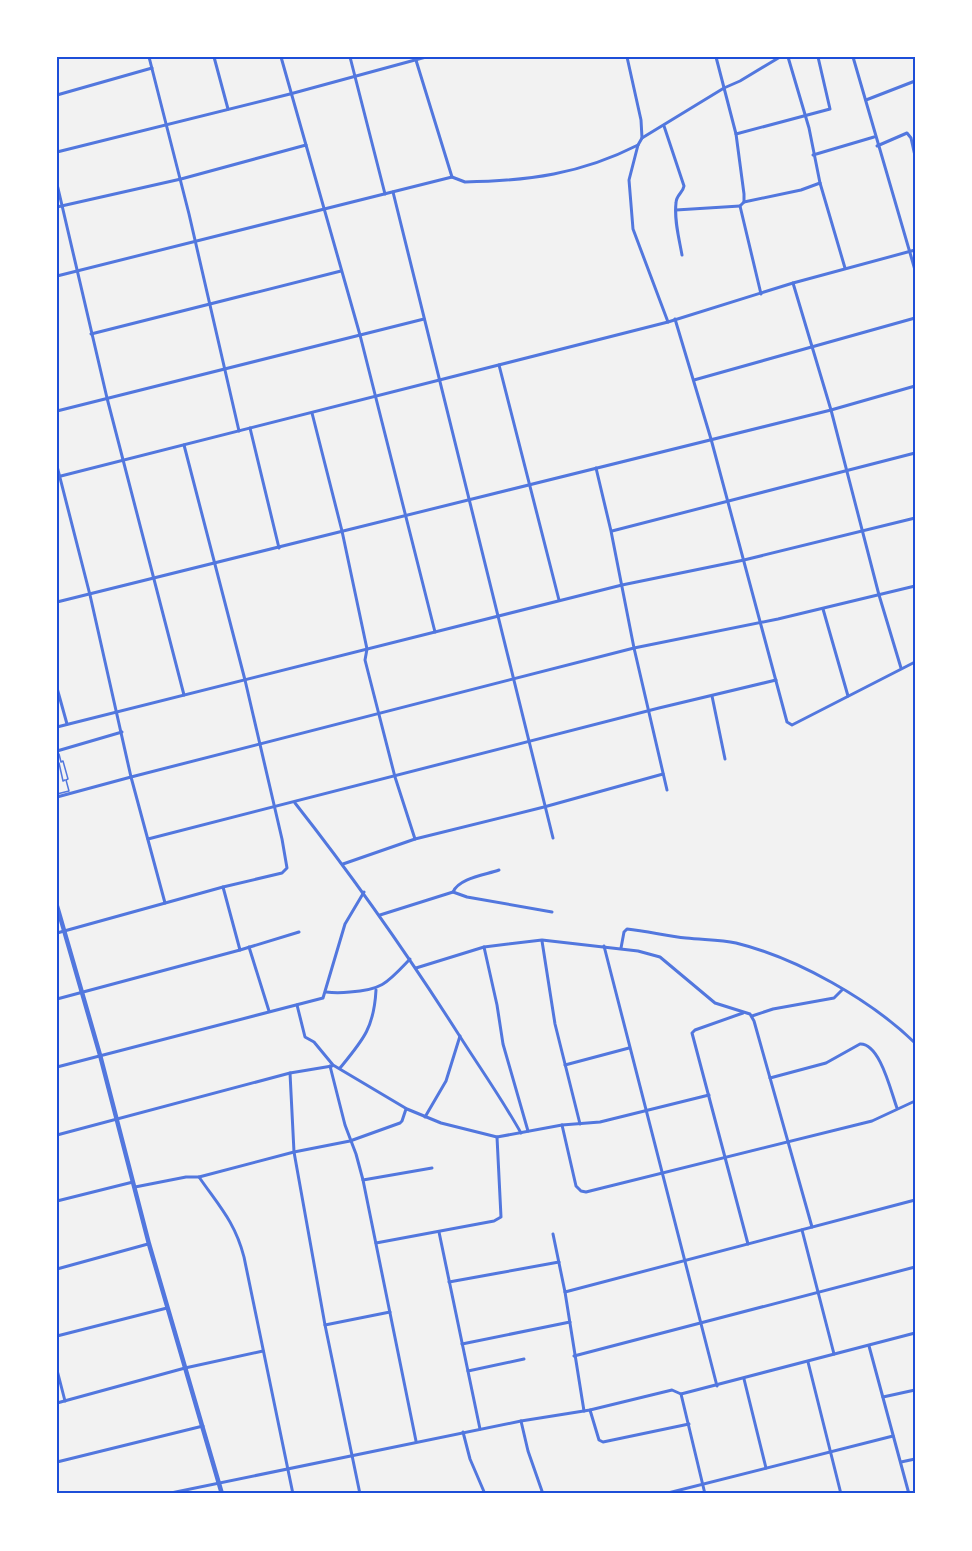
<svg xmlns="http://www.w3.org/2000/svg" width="972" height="1551" font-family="'Titillium Web',sans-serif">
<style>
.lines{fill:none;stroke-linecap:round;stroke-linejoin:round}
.service{stroke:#5277de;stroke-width:1.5}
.minor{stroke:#5277de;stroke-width:3}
.tertiary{stroke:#5277de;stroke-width:4.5}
.neatline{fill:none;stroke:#1d4ed8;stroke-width:2}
</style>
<rect width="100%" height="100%" fill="#f2f2f2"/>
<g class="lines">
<g class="service">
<polyline points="57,754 59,754 61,762 63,761 68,779 66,780 69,791 57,794"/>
<polyline points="59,763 63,781 65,780"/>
</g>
<g class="minor">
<polyline points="149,57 189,214 239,431"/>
<polyline points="214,57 228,109"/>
<polyline points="281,57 360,335 435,632"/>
<polyline points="350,57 385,194"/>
<polyline points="627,57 641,120 642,138 638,145 629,180 633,229 668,322"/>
<polyline points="716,57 736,134 744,194 744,202 740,206 761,294"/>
<polyline points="788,57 809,128 820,183 845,268"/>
<polyline points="853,57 915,270"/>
<polyline points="57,95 152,68"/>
<polyline points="866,100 915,81"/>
<path d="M664 126 684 186C683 193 676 195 676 203 674 220 679 238 682 255"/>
<polyline points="736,134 830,109 818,57"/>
<polyline points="642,138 724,88 740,81 780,57"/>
<polyline points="877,146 907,133 911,138 915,156"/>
<polyline points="57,152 290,94 426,57"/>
<polyline points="813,155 874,137"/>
<path d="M452 177 465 182C528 181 581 174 638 145"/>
<polyline points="57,184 107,398 184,695"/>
<polyline points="393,192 553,838"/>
<polyline points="744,202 801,190 820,183"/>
<polyline points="57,207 181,179 306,145"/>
<polyline points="676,210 740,206"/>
<polyline points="57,276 452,177 415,57"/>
<polyline points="793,283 831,410 879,595 901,668"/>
<polyline points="675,319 711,439 787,722 792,725 915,662"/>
<polyline points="91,334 341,271"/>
<polyline points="499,365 559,600"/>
<polyline points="694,380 915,318"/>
<polyline points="57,411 424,319"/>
<polyline points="312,413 342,531 367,649 365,660 395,777 415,839"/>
<polyline points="250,428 279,548"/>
<polyline points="57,466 90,595 131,777 57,797"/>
<polyline points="57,477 668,322 793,283 915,250"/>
<polyline points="612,531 915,453"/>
<polyline points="57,602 831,410 915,386"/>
<polyline points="823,609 848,696"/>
<polyline points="57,688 67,724"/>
<polyline points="712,696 725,759"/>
<polyline points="57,727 622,585 744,560 915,518"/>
<polyline points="57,751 122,732"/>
<polyline points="667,790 634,648 778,619 915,586"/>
<path d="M295 803C354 878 408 955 459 1035 480 1068 502 1099 521 1133"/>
<polyline points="148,839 659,708 776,680"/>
<polyline points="343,864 415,839 544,807 663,774"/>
<polyline points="223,887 240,950"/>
<path d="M453 892C459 878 485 875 499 870"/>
<polyline points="165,903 131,777 634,648 611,531 596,468"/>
<polyline points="380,915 453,892 467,897 552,912"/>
<polyline points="57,933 223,887 282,873 287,868 282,839 245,680 184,445"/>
<polyline points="542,941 555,1024 580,1124"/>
<polyline points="604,946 717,1386"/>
<polyline points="249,947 269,1011"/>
<polyline points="484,947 497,1005 503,1044 528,1131"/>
<path d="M621 948 624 932 627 929C647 931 667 936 686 938 703 940 720 939 736 943 797 958 871 1000 915 1043"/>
<polyline points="416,968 484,947 542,940 638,951 660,957 715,1003 750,1014 754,1021 812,1227"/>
<path d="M326 992C334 993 341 993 350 992 383 990 388 982 410 959"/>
<polyline points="57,999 240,950 299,932"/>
<polyline points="297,1005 305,1037 314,1042 333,1065 407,1109 441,1123 497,1137 562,1125 600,1122 709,1095"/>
<polyline points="743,1013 695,1030 692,1033 748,1244"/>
<polyline points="752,1016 773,1009 834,998 842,990"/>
<polyline points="565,1065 629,1048"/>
<polyline points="330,1066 345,1125 356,1154 363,1180 416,1441"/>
<polyline points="57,1067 323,998 345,924 364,892"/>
<path d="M340 1068C363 1040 374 1028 376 990"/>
<polyline points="290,1073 294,1152 325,1325 360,1494"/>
<path d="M770 1078 826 1063 860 1044C880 1043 891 1092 897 1108"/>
<polyline points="425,1117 446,1081 460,1036"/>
<polyline points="562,1125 576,1186 581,1191 586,1192 872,1121 915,1101"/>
<polyline points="57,1135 290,1073 332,1066"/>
<polyline points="199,1177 294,1152 350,1141 400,1123 402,1121 406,1109"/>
<polyline points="363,1180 432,1168"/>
<path d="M135 1187 186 1177H199C219 1206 235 1222 244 1257L293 1494"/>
<polyline points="57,1201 133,1182"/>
<polyline points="802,1230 834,1354"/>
<polyline points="439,1232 480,1429"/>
<polyline points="553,1234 565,1292 584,1411"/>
<polyline points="376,1243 494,1221 501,1217 497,1137"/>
<polyline points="57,1269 148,1244"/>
<polyline points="449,1282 559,1262"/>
<polyline points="565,1292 915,1200"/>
<polyline points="325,1325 390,1312"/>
<polyline points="57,1336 167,1308"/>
<polyline points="462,1344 570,1322"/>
<polyline points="869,1346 909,1494"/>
<polyline points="574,1356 915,1267"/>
<polyline points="808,1362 841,1494"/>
<polyline points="57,1370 65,1401"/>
<polyline points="468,1371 524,1359"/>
<polyline points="744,1379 766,1468"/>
<polyline points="681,1394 705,1494"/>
<polyline points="883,1397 915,1390"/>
<polyline points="57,1403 185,1368 263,1351"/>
<polyline points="590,1410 599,1440 603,1442 689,1424"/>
<polyline points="521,1421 528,1451 543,1494"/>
<polyline points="463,1432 470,1459 485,1494"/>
<polyline points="57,1462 203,1426"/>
<polyline points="901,1462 915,1459"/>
<polyline points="166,1494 521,1421 590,1410 672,1390 681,1394 915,1333"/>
<polyline points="664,1494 893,1436"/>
</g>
<polyline class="tertiary" points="57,906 100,1055 149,1244 222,1494"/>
</g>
<rect width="972" height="1551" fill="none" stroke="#ffffff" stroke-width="117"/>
<rect x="58" y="58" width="856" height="1434" class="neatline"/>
</svg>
